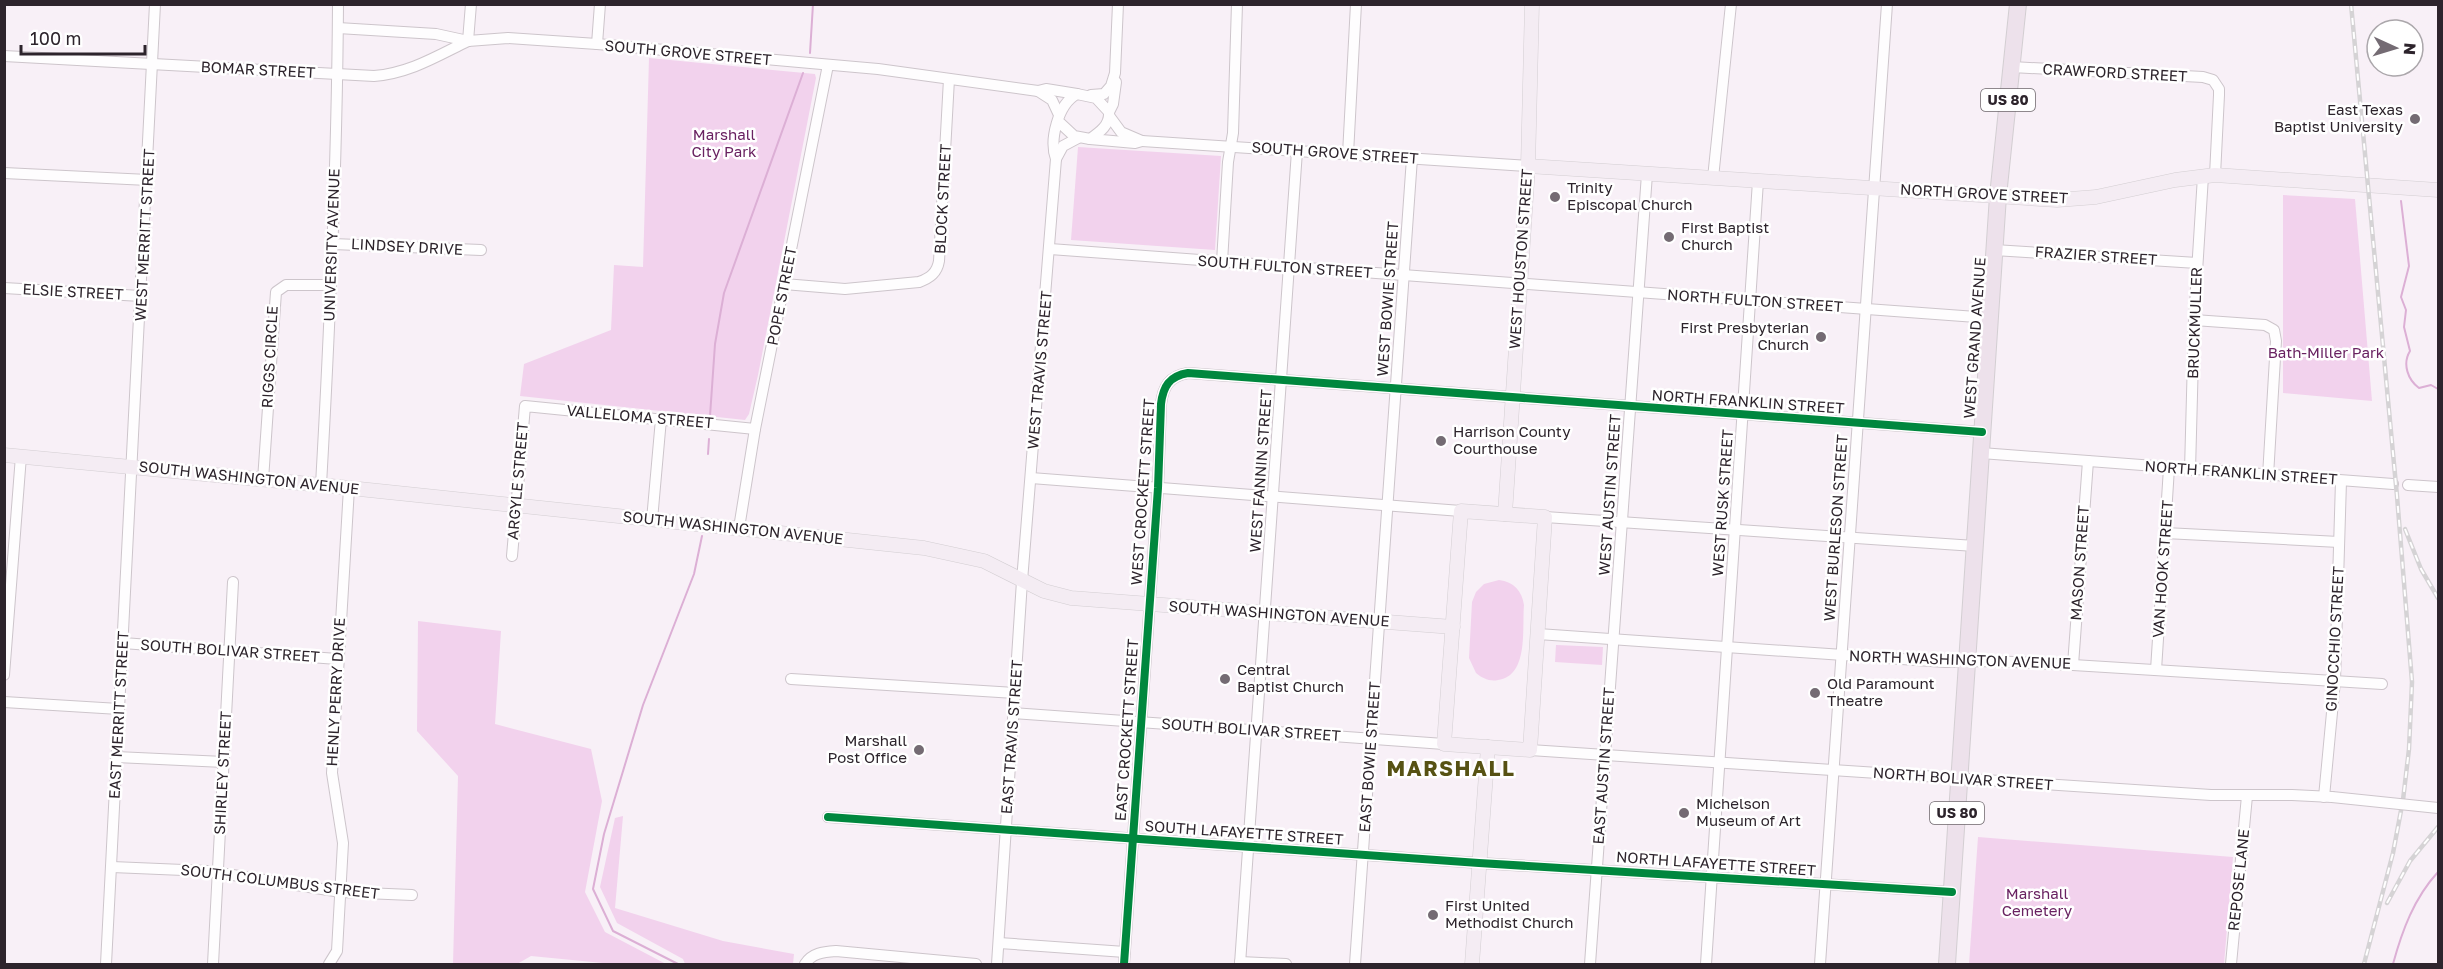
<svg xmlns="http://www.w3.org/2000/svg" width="2443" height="969" font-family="'Golos Text',sans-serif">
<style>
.green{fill:#f2d2ed}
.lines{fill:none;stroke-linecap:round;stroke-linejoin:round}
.stream{stroke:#dcafd5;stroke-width:2}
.minor-casing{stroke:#cdc5cb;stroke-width:12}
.major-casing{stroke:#d3ced2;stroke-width:15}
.highway-casing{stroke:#d3ced2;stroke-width:18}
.minor{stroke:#fefdfe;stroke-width:10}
.major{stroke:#f4ecf3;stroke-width:14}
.highway{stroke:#ede1eb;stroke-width:16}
.rail-casing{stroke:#d5d3d5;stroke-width:4.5}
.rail{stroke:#fff;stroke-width:2;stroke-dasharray:7;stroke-linecap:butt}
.minor-bridge-casing{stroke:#cdc5cb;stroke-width:12;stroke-linecap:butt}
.minor-bridge{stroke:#fefdfe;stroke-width:10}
.cycleway-casing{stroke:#fff;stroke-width:11}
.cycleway{stroke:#00873e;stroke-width:8}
.poi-dot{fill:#746b73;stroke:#fff;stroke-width:2}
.labels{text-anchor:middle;stroke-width:5;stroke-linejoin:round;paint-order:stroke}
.shield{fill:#fff;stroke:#6c666b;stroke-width:1.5}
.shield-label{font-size:14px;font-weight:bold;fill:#2d242c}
.street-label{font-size:15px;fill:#2d242c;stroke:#fff}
.poi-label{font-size:15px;fill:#2d242c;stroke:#fff;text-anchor:start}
.park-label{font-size:15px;fill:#692261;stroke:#fff}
.district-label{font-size:21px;font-weight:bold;letter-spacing:1.5px;fill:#575214;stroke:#fff}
</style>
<rect width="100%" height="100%" fill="#f8f0f7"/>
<g class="green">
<polygon points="649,58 815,74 816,78 758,375 749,414 745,420 520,396 524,364 611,330 614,265 643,267"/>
<polygon points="1078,147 1221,156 1215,250 1071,240"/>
<polygon points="2283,195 2355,199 2372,401 2283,393"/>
<path d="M1499 580C1514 582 1522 591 1524 605 1522 628 1529 676 1498 680 1490 682 1482 678 1476 673L1469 658 1472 602 1476 592 1484 584Z"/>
<polygon points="418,621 501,631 495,724 591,749 602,801 585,892 605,932 666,964 613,964 531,956 517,964 453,964 458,776 417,731"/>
<polygon points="1556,645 1603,647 1602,665 1555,662"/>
<polygon points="623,816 615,908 723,941 794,954 793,964 685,964 683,959 617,923 600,887 615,818"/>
<polygon points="1978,837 2233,857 2224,964 1969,964"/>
</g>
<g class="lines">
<g class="stream">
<polyline points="810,53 813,4"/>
<path d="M2401 201 2409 266 2401 297 2406 310 2404 327 2410 351C2402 364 2408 380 2419 388L2431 385 2438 389"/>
<polyline points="710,416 715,344 724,293 803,73"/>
<polyline points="708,454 709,439"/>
<polyline points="678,964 613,931 593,889 604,834 643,705 694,574 702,536"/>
<path d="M2393 964C2402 931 2414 898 2438 872"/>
</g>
<defs>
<g id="minor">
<polyline points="338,28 436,34 468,41 508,38 597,44 878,69 1038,91 1046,89 1077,94"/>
<polyline points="468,41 471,4"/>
<polyline points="597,44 600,4"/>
<path d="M4 56 374 76C410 73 437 56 468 41"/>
<polyline points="2012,67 2203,77 2213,80 2219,89 2219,95 2215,175"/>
<polyline points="1038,91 1052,100 1059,115"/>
<polyline points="1091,95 1104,94 1111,86 1115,73 1118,4"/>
<polyline points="1109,112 1113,104 1116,82"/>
<polyline points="1090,139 1135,143 1142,141 1121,132 1110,117"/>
<polyline points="1142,141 1528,166"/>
<polyline points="1348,154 1356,4"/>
<polyline points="1056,159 1063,146 1078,138"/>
<polyline points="4,173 148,180"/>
<polyline points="1713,178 1731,4"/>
<polyline points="333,244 481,250"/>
<polyline points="1050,249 1990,318"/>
<polyline points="1994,250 2197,263"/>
<polyline points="1222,262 1228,162 1233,133 1237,4"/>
<path d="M784 284 845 289 919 282C930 278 937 273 939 261L949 79"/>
<polyline points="4,288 141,296"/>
<polyline points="2194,320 2265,325 2274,330 2276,341 2268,476"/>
<polyline points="1981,453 2393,484"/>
<polyline points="2190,470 2194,320 2203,176"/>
<polyline points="1031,478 1461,511"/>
<polyline points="263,480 276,292 286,285 331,285"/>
<path d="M321 485C330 325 337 165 338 4"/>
<polyline points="2408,485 2438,487"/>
<polyline points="1545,517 1975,546"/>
<polyline points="652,520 661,419"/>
<polyline points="739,528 755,429 828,65"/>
<polyline points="2165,533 2339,542"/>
<polyline points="512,556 525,406 755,429"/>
<polyline points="1538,634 1945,662 1992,661 2073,665 2382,684"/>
<polyline points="123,643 337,659"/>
<polyline points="2073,665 2088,461"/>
<polyline points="2156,670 2169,468"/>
<polyline points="4,675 21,456"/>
<polyline points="791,679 1015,693"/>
<polyline points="4,702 119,709"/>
<polyline points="1014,713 1444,744"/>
<polyline points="1530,750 2211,795 2292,795 2332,797"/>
<polyline points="116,757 224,762"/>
<polyline points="2324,797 2335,681 2341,481"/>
<polyline points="828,817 1479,863 1952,892"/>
<polyline points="112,867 207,871 341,892 412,895"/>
<polyline points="999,943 1125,952"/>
<polyline points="1240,962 1286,964"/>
<polyline points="106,964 155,4"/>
<polyline points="213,964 233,582"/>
<polyline points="329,964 337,951 343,843 332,773 349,488"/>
<path d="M805 964C812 953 823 952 836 951L976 964"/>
<path d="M997 964 1022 581 1056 159C1049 140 1058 104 1077 94L1096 98 1109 112C1110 125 1100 132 1090 139L1074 136 1059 122"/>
<path d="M1124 964 1158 488 1161 404C1163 387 1169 376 1188 373L1982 432"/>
<polyline points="1240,964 1297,151"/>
<polyline points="1355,964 1412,158"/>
<polyline points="1590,964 1647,174"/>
<polyline points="1706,964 1758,181"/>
<polyline points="1820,964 1887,4"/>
<polyline points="2231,964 2247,796"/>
</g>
<g id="major">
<polyline points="1528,166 2057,200 2096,197 2175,180 2215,175 2438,190"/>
<polyline points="4,455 321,485 924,548 984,561 1044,591 1071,598 1453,627"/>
<polygon points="1461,511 1545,517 1530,750 1444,744"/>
<polyline points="1505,514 1528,166 1532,4"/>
<polyline points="1472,964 1488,747"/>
</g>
<polyline id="highway" points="1947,964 1998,196 2018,4"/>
</defs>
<use href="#minor" class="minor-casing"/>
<use href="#major" class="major-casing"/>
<use href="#highway" class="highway-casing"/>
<use href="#minor" class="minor"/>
<use href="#major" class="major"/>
<use href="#highway" class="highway"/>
<defs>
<g id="rail">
<polyline points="2351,4 2397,496 2412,682 2409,749 2403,800 2393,853 2364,964"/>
<polyline points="2405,529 2421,569 2438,598"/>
<polyline points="2387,903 2410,861 2438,827"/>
</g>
</defs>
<use href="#rail" class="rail-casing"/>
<use href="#rail" class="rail"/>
<defs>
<polyline id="minor-bridge" points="2332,797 2438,808"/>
</defs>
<use href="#minor-bridge" class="minor-bridge-casing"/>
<use href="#minor-bridge" class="minor-bridge"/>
<defs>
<g id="cycleway">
<polyline points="828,817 1479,863 1952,892"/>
<path d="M1124 964 1158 488 1161 404C1163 387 1169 376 1188 373L1982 432"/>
</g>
</defs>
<use href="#cycleway" class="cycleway-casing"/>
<use href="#cycleway" class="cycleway"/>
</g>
<g class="poi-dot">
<circle cx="2415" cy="119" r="6"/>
<circle cx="1555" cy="197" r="6"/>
<circle cx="1669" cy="237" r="6"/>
<circle cx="1821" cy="337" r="6"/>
<circle cx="1441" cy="441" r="6"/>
<circle cx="1225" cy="679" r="6"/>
<circle cx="1815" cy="693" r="6"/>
<circle cx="919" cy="750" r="6"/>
<circle cx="1684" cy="813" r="6"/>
<circle cx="1433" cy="915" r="6"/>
</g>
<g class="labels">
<g class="shield">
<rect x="1981" y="89" width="54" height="22" rx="4.5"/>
<rect x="1930" y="802" width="54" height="22" rx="4.5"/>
</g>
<g class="shield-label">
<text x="2008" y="105">US 80</text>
<text x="1957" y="818">US 80</text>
</g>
<g class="street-label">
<text transform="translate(688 53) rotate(5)" y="5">SOUTH GROVE STREET</text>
<text transform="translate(258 70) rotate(3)" y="5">BOMAR STREET</text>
<text transform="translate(2115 73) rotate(3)" y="5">CRAWFORD STREET</text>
<text transform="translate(1335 153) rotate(4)" y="5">SOUTH GROVE STREET</text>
<text transform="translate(1984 194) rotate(3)" y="5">NORTH GROVE STREET</text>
<text transform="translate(943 199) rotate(-87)" y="5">BLOCK STREET</text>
<text transform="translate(145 235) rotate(-87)" y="5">WEST MERRITT STREET</text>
<text transform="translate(332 245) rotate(-88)" y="5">UNIVERSITY AVENUE</text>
<text transform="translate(407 247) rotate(3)" y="5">LINDSEY DRIVE</text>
<text transform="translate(2096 256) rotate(4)" y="5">FRAZIER STREET</text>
<text transform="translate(1521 259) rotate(-86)" y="5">WEST HOUSTON STREET</text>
<text transform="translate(1285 267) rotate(4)" y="5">SOUTH FULTON STREET</text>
<text transform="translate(73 292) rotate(3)" y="5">ELSIE STREET</text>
<text transform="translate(782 296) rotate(-79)" y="5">POPE STREET</text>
<text transform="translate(1388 299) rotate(-86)" y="5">WEST BOWIE STREET</text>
<text transform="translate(1755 301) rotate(4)" y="5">NORTH FULTON STREET</text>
<text transform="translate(2195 323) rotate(-88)" y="5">BRUCKMULLER</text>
<text transform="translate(1975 338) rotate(-86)" y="5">WEST GRAND AVENUE</text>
<text transform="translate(270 357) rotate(-87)" y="5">RIGGS CIRCLE</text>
<text transform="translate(1040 370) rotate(-85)" y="5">WEST TRAVIS STREET</text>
<text transform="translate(1748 402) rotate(4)" y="5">NORTH FRANKLIN STREET</text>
<text transform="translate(640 417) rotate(5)" y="5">VALLELOMA STREET</text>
<text transform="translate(1261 471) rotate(-86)" y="5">WEST FANNIN STREET</text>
<text transform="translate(2241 473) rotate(4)" y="5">NORTH FRANKLIN STREET</text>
<text transform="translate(249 478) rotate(6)" y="5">SOUTH WASHINGTON AVENUE</text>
<text transform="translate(518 481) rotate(-85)" y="5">ARGYLE STREET</text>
<text transform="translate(1143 492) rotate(-86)" y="5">WEST CROCKETT STREET</text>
<text transform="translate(1610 495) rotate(-86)" y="5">WEST AUSTIN STREET</text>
<text transform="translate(1723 503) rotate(-86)" y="5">WEST RUSK STREET</text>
<text transform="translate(733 528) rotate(6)" y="5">SOUTH WASHINGTON AVENUE</text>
<text transform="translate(1836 528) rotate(-86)" y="5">WEST BURLESON STREET</text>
<text transform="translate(2080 563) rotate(-86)" y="5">MASON STREET</text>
<text transform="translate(2163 569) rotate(-86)" y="5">VAN HOOK STREET</text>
<text transform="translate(1279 614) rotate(4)" y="5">SOUTH WASHINGTON AVENUE</text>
<text transform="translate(2335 639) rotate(-87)" y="5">GINOCCHIO STREET</text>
<text transform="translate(230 651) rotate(4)" y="5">SOUTH BOLIVAR STREET</text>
<text transform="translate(1960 660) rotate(2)" y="5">NORTH WASHINGTON AVENUE</text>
<text transform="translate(336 692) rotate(-87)" y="5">HENLY PERRY DRIVE</text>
<text transform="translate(119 715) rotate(-87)" y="5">EAST MERRITT STREET</text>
<text transform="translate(1127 730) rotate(-86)" y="5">EAST CROCKETT STREET</text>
<text transform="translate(1251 730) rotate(4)" y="5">SOUTH BOLIVAR STREET</text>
<text transform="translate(1012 737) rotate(-86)" y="5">EAST TRAVIS STREET</text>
<text transform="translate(1370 757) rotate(-86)" y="5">EAST BOWIE STREET</text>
<text transform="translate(1604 766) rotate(-86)" y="5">EAST AUSTIN STREET</text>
<text transform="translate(223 773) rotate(-87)" y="5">SHIRLEY STREET</text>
<text transform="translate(1963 779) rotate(4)" y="5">NORTH BOLIVAR STREET</text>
<text transform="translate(1244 833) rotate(4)" y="5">SOUTH LAFAYETTE STREET</text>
<text transform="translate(1716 864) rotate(4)" y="5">NORTH LAFAYETTE STREET</text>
<text transform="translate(2239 880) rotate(-84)" y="5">REPOSE LANE</text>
<text transform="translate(280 882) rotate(7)" y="5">SOUTH COLUMBUS STREET</text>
</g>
<g class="poi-label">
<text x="2403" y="115" text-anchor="end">East Texas<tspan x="2403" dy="17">Baptist University</tspan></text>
<text x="1567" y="193">Trinity<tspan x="1567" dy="17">Episcopal Church</tspan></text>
<text x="1681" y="233">First Baptist<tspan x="1681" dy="17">Church</tspan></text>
<text x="1809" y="333" text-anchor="end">First Presbyterian<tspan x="1809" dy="17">Church</tspan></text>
<text x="1453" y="437">Harrison County<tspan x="1453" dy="17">Courthouse</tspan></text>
<text x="1237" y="675">Central<tspan x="1237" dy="17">Baptist Church</tspan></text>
<text x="1827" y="689">Old Paramount<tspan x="1827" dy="17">Theatre</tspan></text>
<text x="907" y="746" text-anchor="end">Marshall<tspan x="907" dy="17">Post Office</tspan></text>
<text x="1696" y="809">Michelson<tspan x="1696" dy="17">Museum of Art</tspan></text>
<text x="1445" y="911">First United<tspan x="1445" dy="17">Methodist Church</tspan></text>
</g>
<g class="park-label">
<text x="724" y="140">Marshall<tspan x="724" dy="17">City Park</tspan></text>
<text x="2326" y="358">Bath-Miller Park</text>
<text x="2037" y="899">Marshall<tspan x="2037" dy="17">Cemetery</tspan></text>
</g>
<g class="district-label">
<text x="1451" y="776">MARSHALL</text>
</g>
</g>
<rect width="2443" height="969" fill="none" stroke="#2d242c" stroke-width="12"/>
<g transform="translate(2395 48) rotate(94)"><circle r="28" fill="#ffffff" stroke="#aba7ab" stroke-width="1.5"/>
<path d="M0-4.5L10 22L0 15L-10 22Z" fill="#746b73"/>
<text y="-9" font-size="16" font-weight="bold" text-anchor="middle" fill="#2d242c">N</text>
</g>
<path d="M21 45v9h124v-9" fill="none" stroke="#2d242c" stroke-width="3"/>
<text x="30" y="45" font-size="18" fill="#2d242c" stroke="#ffffff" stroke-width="4.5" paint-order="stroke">100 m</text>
</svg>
